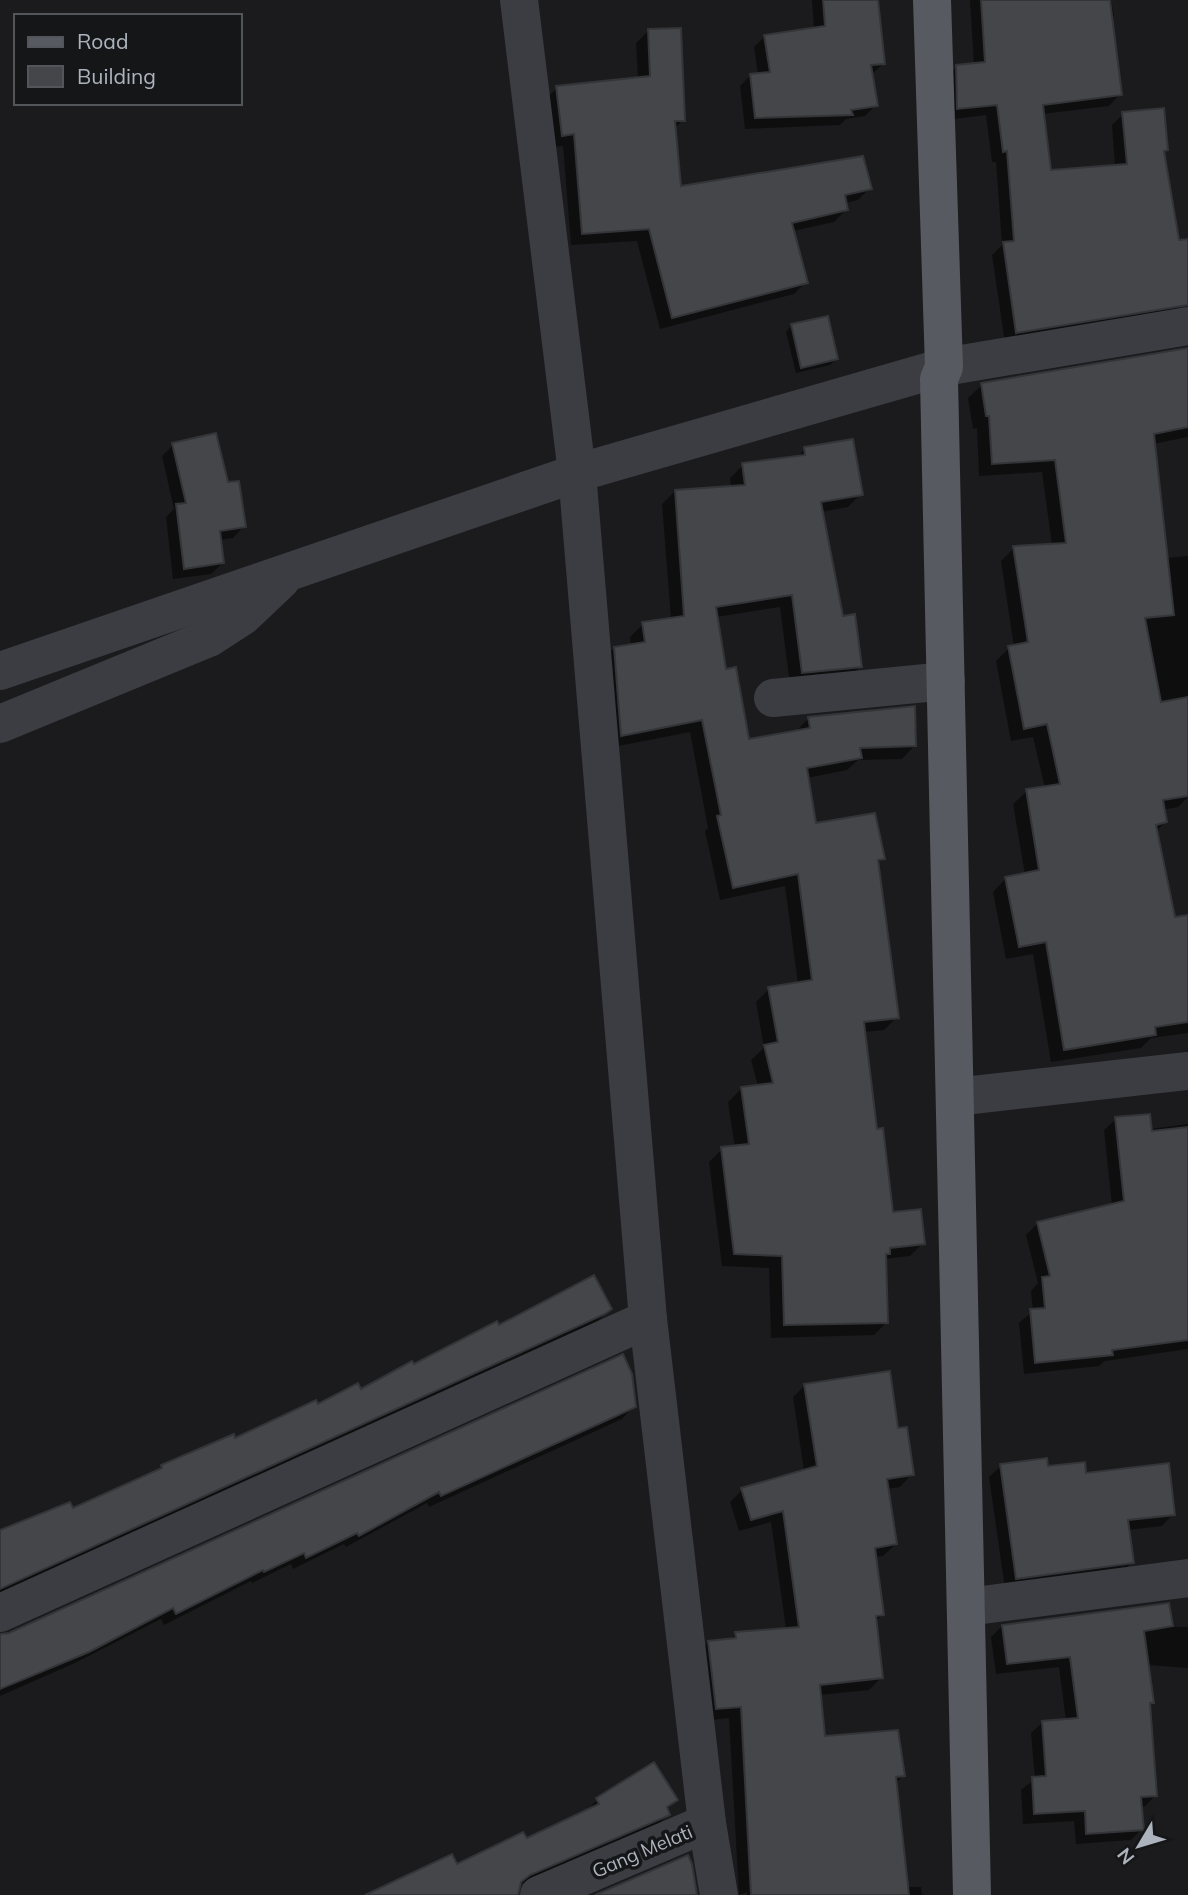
<svg xmlns="http://www.w3.org/2000/svg" width="1188" height="1895" font-family="Mulish,sans-serif">
<style>
.shadow{fill:#0007}
.building{fill:#45464a;stroke:#343539;stroke-width:2}
.lines{fill:none;stroke-linecap:round;stroke-linejoin:round}
.minor{stroke:#3b3d42;stroke-width:38}
.major{stroke:#575a61;stroke-width:38}
.labels{text-anchor:middle;stroke-width:7;stroke-linejoin:round;paint-order:stroke}
.street-label{font-size:19px;fill:#adb3bd;stroke:#151618}
</style>
<rect width="100%" height="100%" fill="#1b1b1d"/>
<g class="shadow">
<polygon points="812,0 876,0 883,64 872,74 876,105 865,116 846,119 840,125 745,129 740,86 751,75 758,75 754,47 765,36 814,29"/>
<polygon points="970,0 1111,0 1114,16 1111,19 1120,94 1109,106 1042,114 1050,172 1115,166 1112,125 1123,114 1166,150 1162,154 1177,242 1188,240 1188,291 1183,304 1172,315 1005,343 992,255 1002,245 996,162 992,162 986,115 947,120 945,78 957,67 974,65"/>
<polygon points="648,31 683,120 674,129 679,188 870,188 858,200 845,203 846,210 834,222 793,231 806,282 794,294 660,329 637,241 571,245 563,146 550,147 545,100 557,88 638,79 636,43"/>
<polygon points="791,326 836,359 830,365 796,373 786,332"/>
<polygon points="1188,350 1188,437 1153,444 1166,558 1188,556 1188,797 1178,807 1163,810 1165,822 1156,832 1174,919 1188,917 1188,1033 1151,1038 1141,1048 1051,1062 1033,954 1006,959 993,892 1006,878 1025,875 1013,804 1027,791 1045,788 1033,737 1011,741 996,661 1009,648 1014,647 1001,561 1014,548 1052,545 1042,472 979,476 977,428 973,429 968,398 982,385"/>
<polygon points="173,445 226,484 244,526 233,538 219,540 223,563 211,574 173,579 166,517 174,509 162,456"/>
<polygon points="805,449 861,494 848,507 821,512 842,618 860,667 847,680 790,685 780,607 716,617 724,671 748,741 796,731 809,718 915,745 902,759 858,760 847,770 807,778 815,825 884,858 877,864 897,1017 884,1030 864,1032 876,1131 892,1214 923,1243 910,1256 885,1259 887,1322 874,1335 771,1338 769,1268 722,1266 709,1162 722,1149 735,1148 728,1102 741,1089 758,1086 751,1060 764,1048 756,1002 769,989 798,984 785,886 720,900 705,831 708,828 690,732 608,748 601,661 614,648 631,646 630,637 643,624 671,619 662,504 675,491 731,487 730,478 743,465 796,458"/>
<polygon points="1116,1119 1150,1129 1188,1124 1188,1349 1105,1361 1099,1366 1024,1374 1019,1323 1033,1311 1031,1291 1038,1283 1026,1235 1038,1223 1112,1206 1104,1130"/>
<polygon points="610,1309 598,1321 0,1594 0,1532 72,1511 155,1473 162,1466 360,1391 498,1328"/>
<polygon points="805,1385 897,1430 912,1474 900,1487 887,1489 896,1544 883,1556 875,1557 883,1614 875,1622 881,1678 869,1690 820,1695 823,1737 903,1776 895,1784 907,1887 921,1887 922,1895 747,1895 747,1892 739,1895 729,1718 704,1721 696,1654 708,1642 729,1641 736,1633 786,1629 771,1522 739,1531 730,1502 742,1490 804,1471 793,1397"/>
<polygon points="634,1406 622,1419 429,1507 427,1503 346,1547 344,1544 293,1569 291,1564 252,1583 251,1581 164,1625 161,1619 75,1663 0,1696 0,1636"/>
<polygon points="1001,1466 1085,1475 1173,1514 1162,1526 1128,1530 1132,1562 1120,1574 1005,1589 989,1477"/>
<polygon points="1002,1626 1188,1627 1188,1668 1147,1665 1152,1702 1148,1706 1155,1796 1144,1807 1140,1807 1142,1829 1131,1840 1076,1844 1074,1821 1023,1824 1021,1790 1035,1779 1031,1733 1043,1722 1066,1721 1059,1667 996,1674 991,1637"/>
<polygon points="654,1765 676,1800 666,1810 668,1814 657,1826 518,1885 516,1895 368,1895 526,1841 586,1811 597,1800"/>
</g>
<g class="building">
<polygon points="823,0 878,0 885,64 871,65 878,106 851,110 853,115 755,118 750,74 770,72 764,35 825,26"/>
<polygon points="981,0 1110,0 1122,95 1043,105 1051,170 1127,164 1122,112 1164,108 1168,150 1164,151 1179,240 1188,239 1188,305 1016,333 1003,242 1014,241 1007,151 1003,152 997,105 957,109 956,65 985,62"/>
<polygon points="681,28 685,121 675,121 681,186 863,156 872,189 845,195 848,210 792,223 808,283 672,318 649,229 582,234 574,134 562,136 556,86 650,76 648,29"/>
<polygon points="828,316 838,359 801,368 791,324"/>
<polygon points="1188,348 1188,427 1154,434 1174,615 1145,618 1161,702 1188,697 1188,796 1163,800 1167,822 1156,825 1175,917 1188,915 1188,1022 1155,1027 1156,1035 1064,1050 1046,942 1019,947 1005,877 1039,870 1026,789 1060,784 1047,724 1024,729 1008,646 1028,642 1013,546 1066,543 1055,460 992,464 989,416 986,416 981,383"/>
<polygon points="216,433 228,482 239,481 246,527 220,531 224,563 184,569 176,504 186,503 172,443"/>
<polygon points="853,439 863,495 821,502 843,616 855,614 862,667 802,673 792,595 716,607 726,669 736,667 749,739 810,728 808,717 915,706 916,746 860,748 862,758 807,768 816,823 875,813 885,859 878,860 899,1018 864,1022 877,1129 883,1128 893,1212 921,1209 925,1244 890,1248 890,1254 886,1254 888,1323 784,1325 782,1256 734,1254 721,1147 749,1144 741,1087 773,1083 764,1045 778,1042 768,987 812,980 798,874 733,888 717,816 721,815 702,720 621,736 614,647 645,642 642,622 684,616 675,490 745,485 742,463 805,455 804,447"/>
<polygon points="1150,1114 1152,1131 1188,1127 1188,1340 1112,1350 1113,1355 1035,1363 1030,1309 1045,1308 1042,1277 1050,1276 1037,1222 1124,1201 1115,1117"/>
<polygon points="594,1275 612,1309 605,1314 0,1589 0,1530 70,1502 73,1508 162,1468 161,1465 234,1434 235,1438 316,1400 318,1404 358,1383 361,1389 412,1361 414,1364 497,1321 499,1325"/>
<polygon points="623,1354 632,1374 636,1407 441,1496 439,1492 359,1536 357,1533 306,1558 304,1553 264,1572 263,1570 176,1614 173,1608 89,1652 0,1689 0,1634 9,1633"/>
<polygon points="890,1371 898,1428 907,1427 914,1475 887,1479 897,1544 875,1548 884,1615 876,1616 883,1678 820,1685 825,1736 898,1730 905,1776 896,1777 909,1895 751,1895 741,1707 716,1709 708,1641 736,1638 735,1632 799,1627 783,1511 751,1520 741,1488 817,1466 804,1384"/>
<polygon points="1047,1458 1048,1466 1085,1462 1086,1473 1169,1463 1175,1515 1128,1520 1134,1563 1016,1579 1000,1464"/>
<polygon points="1169,1603 1173,1626 1144,1631 1154,1703 1150,1703 1157,1796 1141,1797 1144,1830 1086,1834 1085,1811 1034,1814 1032,1777 1046,1776 1042,1721 1078,1718 1070,1657 1007,1664 1002,1625"/>
<polygon points="654,1762 678,1800 667,1807 670,1815 530,1875 521,1882 518,1895 365,1895 452,1854 457,1864 523,1832 527,1838 599,1804 596,1798"/>
<polygon points="688,1855 692,1864 697,1895 595,1895"/>
</g>
<g class="lines">
<g class="minor">
<polyline points="519,0 577,473 648,1319 707,1823 719,1895"/>
<polyline points="0,671 577,473 944,367 1188,326"/>
<polyline points="773,698 946,681"/>
<polyline points="0,724 209,638 243,616 281,580"/>
<polyline points="955,1097 1188,1071"/>
<polyline points="967,1607 1188,1578"/>
<polyline points="0,1613 648,1319"/>
<polyline points="539,1895 707,1823"/>
</g>
<polyline class="major" points="932,0 944,367 939,379 972,1895"/>
</g>
<g class="labels">
<g class="street-label">
<text transform="translate(642 1851) rotate(-23)" y="7">Gang Melati</text>
</g>
</g>
<rect x="14" y="14" width="228" height="91" fill="#151618" stroke="#52555a" stroke-width="2"/>
<rect x="28" y="37" width="35" height="10" fill="#575a61" stroke="#52555a" stroke-width="2"/>
<text x="77" y="49" font-size="21" fill="#adb3bd">Road</text>
<rect x="28" y="66" width="35" height="21" fill="#45464a" stroke="#52555a" stroke-width="2"/>
<text x="77" y="84" font-size="21" fill="#adb3bd">Building</text>
<g transform="translate(1139 1846) rotate(232)" stroke="#151618" stroke-width="5" paint-order="stroke">
<path d="M0-5L12 26L0 18L-12 26Z" fill="#adb3bd"/>
<text y="-10" font-size="19" font-weight="bold" text-anchor="middle" fill="#adb3bd">N</text>
</g>
</svg>
